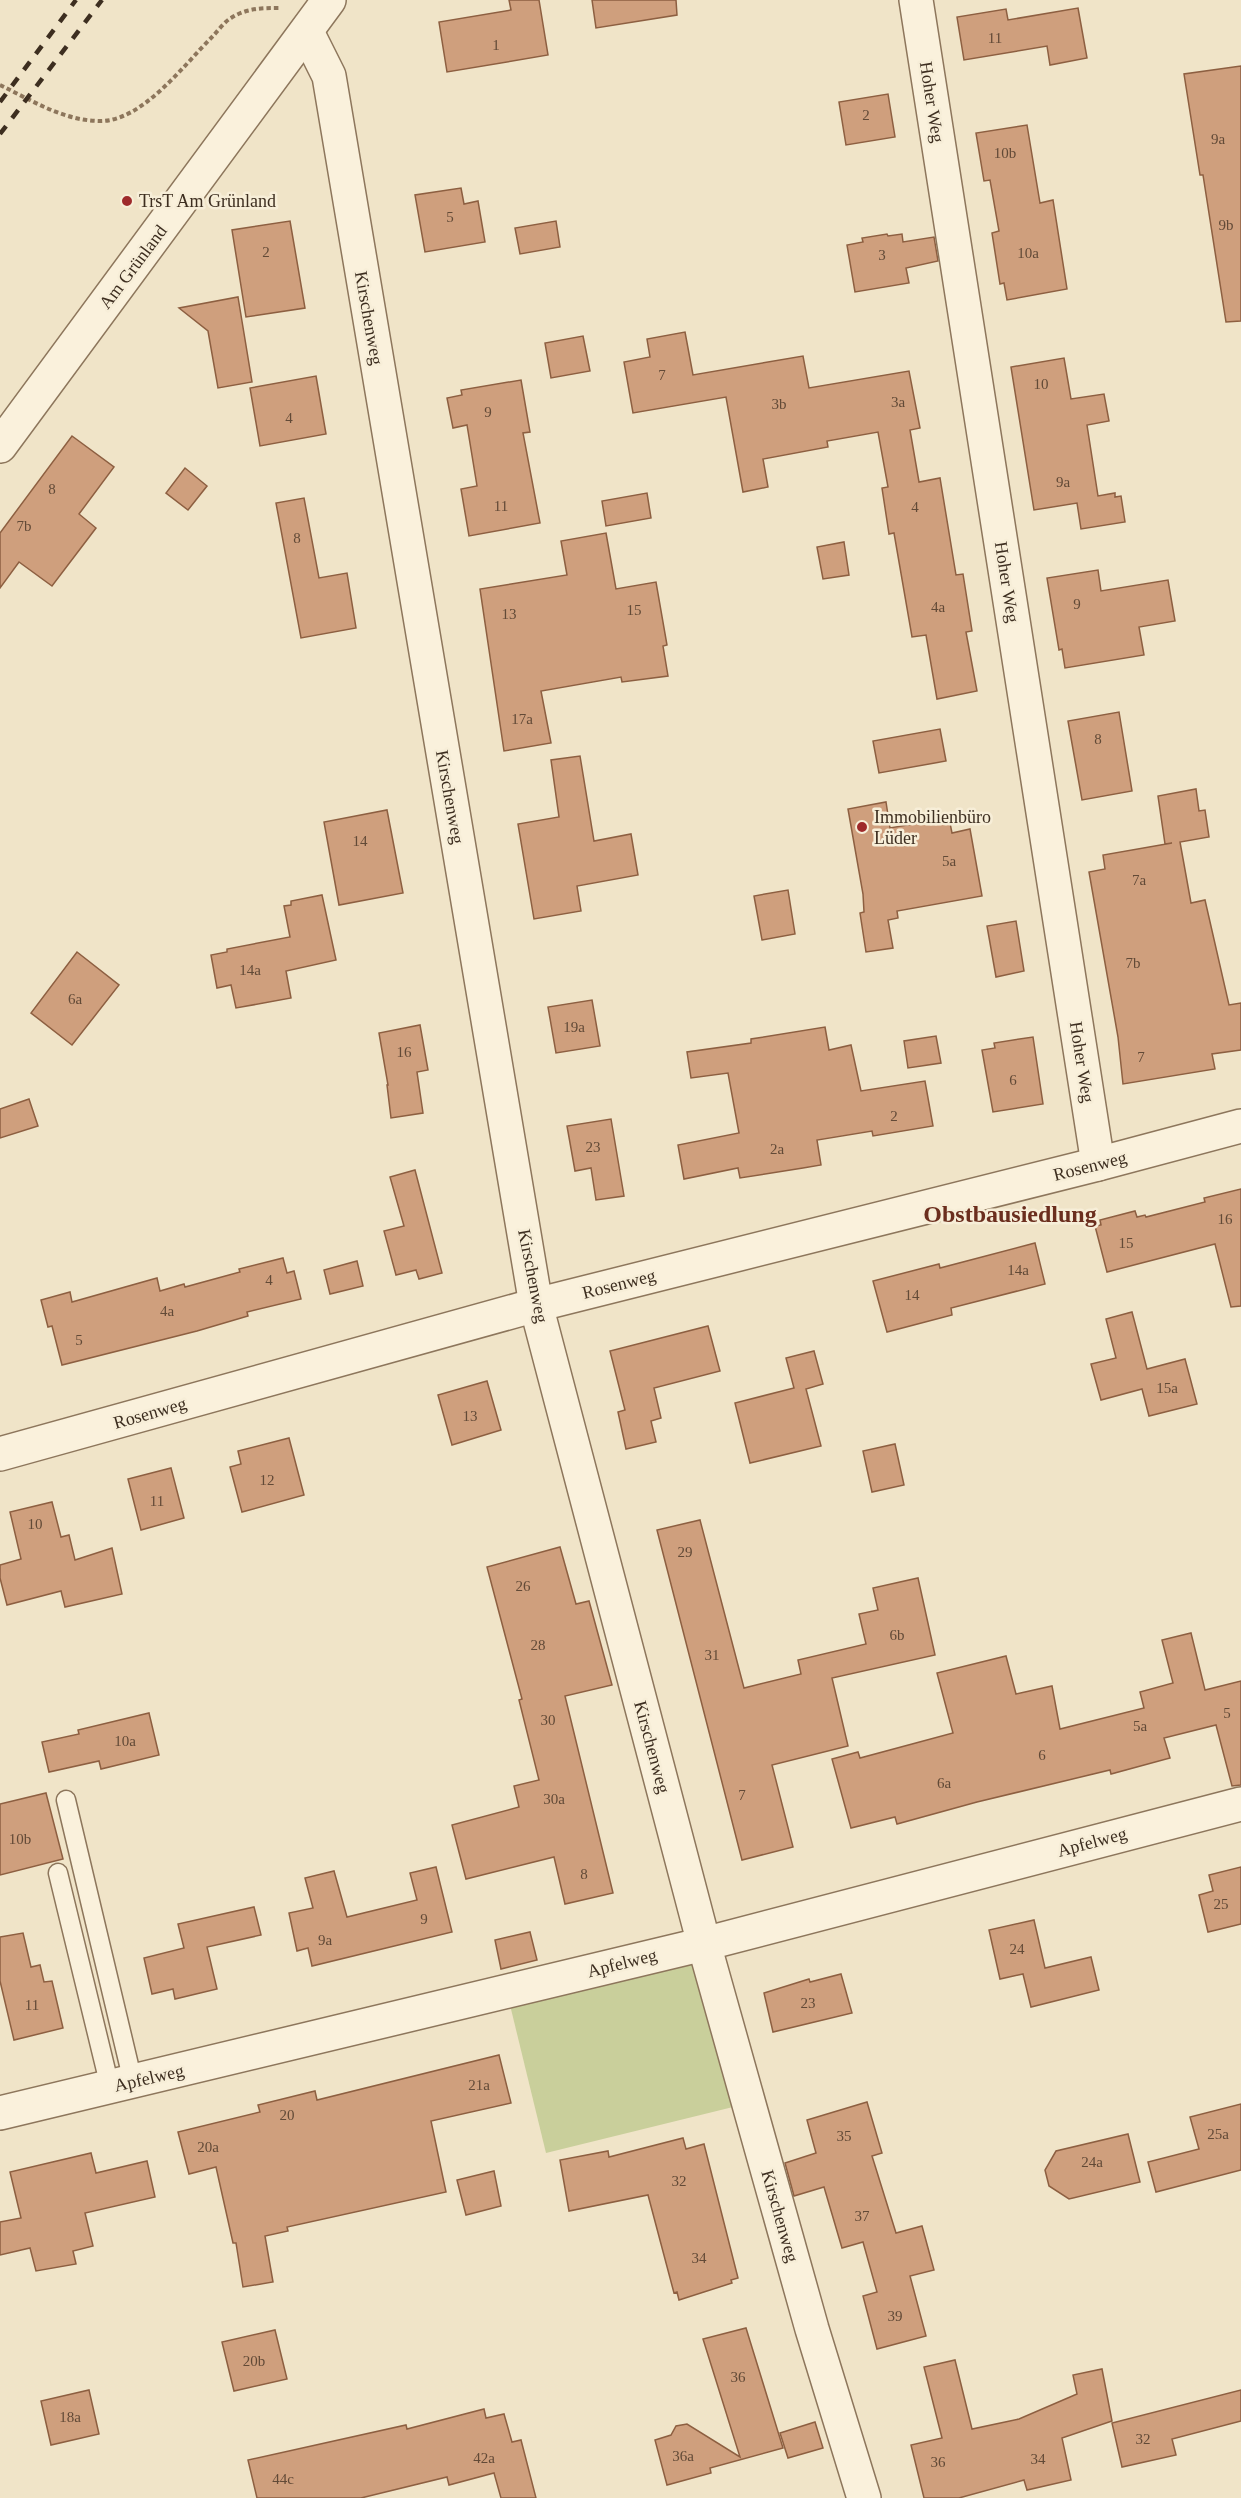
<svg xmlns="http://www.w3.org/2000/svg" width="1241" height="2498" font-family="Georgia,serif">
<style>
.green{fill:#c9cf9b}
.building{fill:#cf9f7d;stroke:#8d5f41;stroke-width:1.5}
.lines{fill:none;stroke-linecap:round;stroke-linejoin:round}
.service-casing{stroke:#8d765c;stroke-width:21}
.minor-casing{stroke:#8d765c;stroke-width:36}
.path{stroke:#8d765c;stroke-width:4;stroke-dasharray:4.5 3;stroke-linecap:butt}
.service{stroke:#faf1dc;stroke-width:18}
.minor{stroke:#faf1dc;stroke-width:33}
.rail{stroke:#3d2e20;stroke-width:4.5;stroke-dasharray:10 10;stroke-linecap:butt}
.poi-dot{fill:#9e2a2b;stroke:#f7eed8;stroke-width:2}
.labels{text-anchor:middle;stroke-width:5;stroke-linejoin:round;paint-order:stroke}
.number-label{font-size:15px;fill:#624a37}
.street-label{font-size:18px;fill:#3d2e20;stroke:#f7eed8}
.poi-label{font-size:18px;fill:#3d2e20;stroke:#f7eed8;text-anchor:start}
.district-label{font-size:24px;font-weight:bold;fill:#6b2e1e;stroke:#f7eed8}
</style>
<rect width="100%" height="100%" fill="#f0e4c8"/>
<polygon class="green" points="690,1955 733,2107 546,2153 510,2005"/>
<g class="building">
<polygon points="509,0 539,0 548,55 447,72 439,22 511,10"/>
<polygon points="592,0 676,0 677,15 596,28"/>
<polygon points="1078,8 1087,58 1050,65 1047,46 964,60 957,17 1006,9 1008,20"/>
<polygon points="1241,66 1241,321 1226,322 1203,175 1200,175 1184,74"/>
<polygon points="888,94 895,137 846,145 839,102"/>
<polygon points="1027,125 1040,203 1053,200 1067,289 1007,300 1004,283 1000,284 992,233 999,231 990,180 984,181 976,133"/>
<polygon points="461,188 464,204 478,201 485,242 425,252 415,195"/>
<polygon points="290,221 305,308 246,317 232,230"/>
<polygon points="556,221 560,247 520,254 515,228"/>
<polygon points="887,234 888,236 902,234 903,242 934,237 938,261 906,268 909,283 855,292 847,245 863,242 862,238"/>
<polygon points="238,297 252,382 218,388 208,331 179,308"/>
<polygon points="685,332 693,375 803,356 809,388 909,371 920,428 910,430 919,482 940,478 956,575 963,574 972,631 966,632 977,691 937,699 926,635 912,637 894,533 889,534 882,488 888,487 878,432 827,441 828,447 763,459 768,487 743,492 726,397 633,413 624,362 650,357 647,339"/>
<polygon points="583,336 590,371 551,378 545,343"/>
<polygon points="1064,358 1071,399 1104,394 1109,421 1087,425 1098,496 1115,493 1115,497 1121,496 1125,522 1081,529 1077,503 1034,510 1011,367"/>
<polygon points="316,376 326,434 260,446 250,388"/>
<polygon points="521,380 530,432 523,433 540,523 469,536 461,489 477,486 467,425 453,428 447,398 462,395 461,390"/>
<polygon points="72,436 114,467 79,514 96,528 52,586 19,562 0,588 0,533"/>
<polygon points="185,468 207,486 188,510 166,493"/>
<polygon points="647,493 651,518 606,526 602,501"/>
<polygon points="304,498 319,578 347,573 356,628 301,638 276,503"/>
<polygon points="606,533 616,589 656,582 667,645 663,646 668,676 622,682 621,677 541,691 551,743 504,751 480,589 567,575 561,541"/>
<polygon points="844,542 849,575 823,579 817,547"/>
<polygon points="1098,570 1101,591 1168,580 1175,621 1139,627 1144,655 1065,668 1062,649 1059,650 1047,578"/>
<polygon points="1119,712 1132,791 1082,800 1068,721"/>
<polygon points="940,729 946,761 879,773 873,741"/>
<polygon points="580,756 594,841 631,834 638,875 577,886 581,911 534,919 518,824 559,817 551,760"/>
<polygon points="1196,789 1199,811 1205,810 1209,837 1180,842 1191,903 1205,900 1229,1005 1241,1003 1241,1050 1212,1054 1215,1069 1123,1084 1118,1037 1089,872 1105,869 1103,855 1172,843 1165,844 1158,796"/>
<polygon points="886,802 890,828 949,818 952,833 970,829 982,896 897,911 898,918 888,920 893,948 866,952 860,913 864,912 863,894 848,809"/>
<polygon points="387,810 403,893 339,905 324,822"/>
<polygon points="788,890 795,934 762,940 754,896"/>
<polygon points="322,895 336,960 286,971 291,998 236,1008 231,985 217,988 211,955 227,952 227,949 290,937 284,906 291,905 291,901"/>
<polygon points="1016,921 1024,971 996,977 987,926"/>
<polygon points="77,952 119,985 72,1045 31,1013"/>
<polygon points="592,1000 600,1046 556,1053 548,1007"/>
<polygon points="420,1025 428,1070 417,1072 423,1113 391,1118 387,1085 388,1085 379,1033"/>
<polygon points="825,1027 829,1050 851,1045 861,1091 925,1081 933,1126 873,1136 872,1131 817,1140 821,1165 803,1168 740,1178 738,1168 684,1179 678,1145 739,1133 728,1073 691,1078 687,1052 751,1043 751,1039"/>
<polygon points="936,1036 941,1063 908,1068 904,1041"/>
<polygon points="1033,1037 1043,1104 993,1112 982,1050 995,1048 994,1043"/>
<polygon points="29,1099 38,1126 0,1138 0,1109"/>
<polygon points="611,1119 624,1196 596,1200 591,1168 575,1171 567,1126"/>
<polygon points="415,1170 442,1273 419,1279 416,1270 396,1275 384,1231 404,1226 390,1177"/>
<polygon points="1241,1189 1241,1306 1231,1307 1215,1244 1107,1272 1095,1226 1101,1225 1100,1220 1135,1211 1137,1217 1145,1215 1146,1217 1205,1202 1204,1198"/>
<polygon points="1035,1243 1045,1284 951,1308 952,1315 887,1332 873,1281 939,1264 940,1268"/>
<polygon points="283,1258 287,1273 294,1271 301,1299 247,1312 248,1316 197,1331 62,1365 52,1326 48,1327 41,1300 70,1292 72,1302 157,1278 160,1291 184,1284 185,1287 240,1272 239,1269"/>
<polygon points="357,1261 363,1286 330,1294 324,1270"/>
<polygon points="1132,1312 1147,1369 1185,1359 1197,1404 1149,1416 1142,1389 1101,1400 1091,1364 1116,1358 1106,1319"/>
<polygon points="708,1326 720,1371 654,1388 661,1418 651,1421 656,1442 626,1449 618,1412 625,1410 610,1351"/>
<polygon points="814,1351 823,1384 806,1389 821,1446 750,1463 735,1403 794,1388 786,1358"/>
<polygon points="487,1381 501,1430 452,1445 438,1395"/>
<polygon points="289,1438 304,1495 242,1512 230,1467 241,1464 238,1451"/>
<polygon points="895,1444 904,1485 872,1492 863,1451"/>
<polygon points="171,1468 184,1518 141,1530 128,1479"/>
<polygon points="52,1502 61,1537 69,1535 75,1560 112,1548 122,1594 65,1607 61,1591 7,1605 0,1578 0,1565 21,1559 10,1512"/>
<polygon points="700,1520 744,1688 801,1674 798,1660 866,1644 859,1614 878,1610 873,1588 918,1578 935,1655 832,1678 848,1746 772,1765 793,1847 742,1860 657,1530"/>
<polygon points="560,1547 576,1604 589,1601 612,1685 565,1696 613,1893 565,1904 554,1857 466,1879 452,1825 519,1807 514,1786 539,1780 519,1700 522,1699 487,1567"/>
<polygon points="1191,1633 1205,1690 1241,1681 1241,1785 1232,1786 1216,1725 1164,1738 1170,1758 1111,1774 1110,1770 977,1802 897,1824 895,1817 851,1828 832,1759 858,1752 860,1758 953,1733 937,1673 1006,1656 1016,1694 1052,1686 1060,1729 1144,1708 1140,1692 1173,1683 1162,1640"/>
<polygon points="149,1713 159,1755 101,1769 99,1761 49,1772 42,1742 79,1734 78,1730"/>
<polygon points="46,1793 63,1859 0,1875 0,1804"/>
<polygon points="436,1867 452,1932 312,1966 308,1948 297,1951 289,1913 313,1908 305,1878 334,1871 347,1917 417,1900 410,1873"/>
<polygon points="1241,1867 1241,1924 1208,1932 1199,1895 1213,1891 1209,1875"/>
<polygon points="254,1907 261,1935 207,1947 217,1989 175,1999 173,1989 152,1994 144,1958 184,1948 178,1924"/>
<polygon points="1034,1920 1045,1968 1091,1957 1099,1990 1031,2007 1023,1974 1000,1979 989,1930"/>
<polygon points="530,1932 537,1960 501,1969 495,1940"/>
<polygon points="23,1933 31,1967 40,1965 44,1982 52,1981 63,2028 14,2040 0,1981 0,1937"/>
<polygon points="841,1974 852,2013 773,2032 764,1993 809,1979 810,1982"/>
<polygon points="499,2055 511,2103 431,2121 446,2192 287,2227 288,2231 265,2236 273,2282 243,2287 236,2243 233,2243 216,2167 189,2174 178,2132 260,2112 258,2105 315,2091 317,2100"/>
<polygon points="867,2102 882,2153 872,2156 896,2233 922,2226 934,2270 910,2276 926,2336 877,2349 863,2296 877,2292 863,2242 842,2248 824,2187 794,2196 785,2163 816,2153 807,2120"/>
<polygon points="1241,2104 1241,2170 1156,2192 1148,2162 1199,2149 1190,2117"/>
<polygon points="1128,2134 1140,2182 1069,2199 1049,2186 1045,2170 1056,2151"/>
<polygon points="683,2138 686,2149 704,2144 738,2278 731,2280 732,2283 679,2300 677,2292 674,2293 648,2195 569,2211 560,2160 608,2151 609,2157"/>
<polygon points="91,2153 96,2173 147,2161 155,2197 85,2213 93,2246 73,2251 76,2264 36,2271 30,2248 0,2255 0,2222 21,2218 10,2172"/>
<polygon points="494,2171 501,2206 466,2215 457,2180"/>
<polygon points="746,2328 783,2448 710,2468 711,2473 667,2485 655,2440 671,2435 676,2426 687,2424 740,2457 703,2339"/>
<polygon points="275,2330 287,2379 234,2391 222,2342"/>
<polygon points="955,2360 972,2429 1019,2419 1077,2394 1073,2375 1102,2369 1112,2421 1062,2438 1071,2480 1027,2490 1024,2480 959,2498 924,2498 911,2445 942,2438 924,2367"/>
<polygon points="89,2390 99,2434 51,2445 41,2401"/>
<polygon points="1241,2390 1241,2421 1172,2439 1176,2455 1122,2467 1112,2423"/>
<polygon points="484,2409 486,2418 504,2414 512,2442 521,2440 536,2498 501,2498 494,2473 449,2485 447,2477 361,2498 257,2498 248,2460 406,2425 407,2429"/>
<polygon points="815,2422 823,2448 788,2458 780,2433"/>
</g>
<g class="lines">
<defs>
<g id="service">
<polyline points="66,1800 133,2082"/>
<polyline points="58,1873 110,2087"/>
</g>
<g id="minor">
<polyline points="916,0 1098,1164"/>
<polyline points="307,32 329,76 536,1305 704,1944 812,2329 864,2498"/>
<polyline points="0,446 329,0"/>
<polyline points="0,1454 536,1305 1098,1164 1241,1126"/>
<polyline points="0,2113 704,1944 1241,1804"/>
</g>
</defs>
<use href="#service" class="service-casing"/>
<use href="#minor" class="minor-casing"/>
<path class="path" d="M0 85C31 100 62 120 98 121 141 123 183 66 212 37 218 31 224 22 231 18 247 8 262 8 280 8"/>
<use href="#service" class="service"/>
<use href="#minor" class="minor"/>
<g class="rail">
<polyline points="0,102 76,0"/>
<polyline points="0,134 102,0"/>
</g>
</g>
<g class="poi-dot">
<circle cx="127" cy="201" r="6"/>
<circle cx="862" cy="827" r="6"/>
</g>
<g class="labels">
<g class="number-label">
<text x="995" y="43">11</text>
<text x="496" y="50">1</text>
<text x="866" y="120">2</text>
<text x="1218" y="144">9a</text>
<text x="1005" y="158">10b</text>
<text x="450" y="222">5</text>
<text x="1226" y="230">9b</text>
<text x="266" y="257">2</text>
<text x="1028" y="258">10a</text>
<text x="882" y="260">3</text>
<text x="662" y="380">7</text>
<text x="1041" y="389">10</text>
<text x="898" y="407">3a</text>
<text x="779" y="409">3b</text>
<text x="488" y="417">9</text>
<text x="289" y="423">4</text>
<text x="1063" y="487">9a</text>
<text x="52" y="494">8</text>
<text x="501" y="511">11</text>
<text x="915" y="512">4</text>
<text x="24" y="531">7b</text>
<text x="297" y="543">8</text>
<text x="1077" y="609">9</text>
<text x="938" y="612">4a</text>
<text x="634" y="615">15</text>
<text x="509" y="619">13</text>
<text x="522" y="724">17a</text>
<text x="1098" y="744">8</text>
<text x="360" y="846">14</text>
<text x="949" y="866">5a</text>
<text x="1139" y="885">7a</text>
<text x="1133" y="968">7b</text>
<text x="250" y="975">14a</text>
<text x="75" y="1004">6a</text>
<text x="574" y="1032">19a</text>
<text x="404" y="1057">16</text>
<text x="1141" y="1062">7</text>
<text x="1013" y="1085">6</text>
<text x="894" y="1121">2</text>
<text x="593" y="1152">23</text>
<text x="777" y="1154">2a</text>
<text x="1225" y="1224">16</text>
<text x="1126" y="1248">15</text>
<text x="1018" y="1275">14a</text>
<text x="269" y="1285">4</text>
<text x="912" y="1300">14</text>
<text x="167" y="1316">4a</text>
<text x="79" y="1345">5</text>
<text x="1167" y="1393">15a</text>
<text x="470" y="1421">13</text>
<text x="267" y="1485">12</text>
<text x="157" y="1506">11</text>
<text x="35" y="1529">10</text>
<text x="685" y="1557">29</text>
<text x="523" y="1591">26</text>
<text x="897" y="1640">6b</text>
<text x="538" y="1650">28</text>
<text x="712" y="1660">31</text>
<text x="1227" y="1718">5</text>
<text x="548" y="1725">30</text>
<text x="1140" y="1731">5a</text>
<text x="125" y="1746">10a</text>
<text x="1042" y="1760">6</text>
<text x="944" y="1788">6a</text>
<text x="742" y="1800">7</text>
<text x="554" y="1804">30a</text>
<text x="20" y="1844">10b</text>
<text x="584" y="1879">8</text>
<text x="1221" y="1909">25</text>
<text x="424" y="1924">9</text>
<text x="325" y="1945">9a</text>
<text x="1017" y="1954">24</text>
<text x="808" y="2008">23</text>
<text x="32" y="2010">11</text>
<text x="479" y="2090">21a</text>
<text x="287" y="2120">20</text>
<text x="1218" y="2139">25a</text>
<text x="844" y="2141">35</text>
<text x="208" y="2152">20a</text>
<text x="1092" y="2167">24a</text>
<text x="679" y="2186">32</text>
<text x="862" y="2221">37</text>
<text x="699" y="2263">34</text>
<text x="895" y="2321">39</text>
<text x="254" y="2366">20b</text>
<text x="738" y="2382">36</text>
<text x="70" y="2422">18a</text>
<text x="1143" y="2444">32</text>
<text x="683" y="2461">36a</text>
<text x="484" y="2463">42a</text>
<text x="1038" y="2464">34</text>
<text x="938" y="2467">36</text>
<text x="283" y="2484">44c</text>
</g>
<g class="street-label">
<text transform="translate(932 102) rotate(81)" y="6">Hoher Weg</text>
<text transform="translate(133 267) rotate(-53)" y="6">Am Grünland</text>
<text transform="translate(369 318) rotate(80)" y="6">Kirschenweg</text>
<text transform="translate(1007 582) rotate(81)" y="6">Hoher Weg</text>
<text transform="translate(450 797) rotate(80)" y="6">Kirschenweg</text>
<text transform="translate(1082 1062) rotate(81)" y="6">Hoher Weg</text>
<text transform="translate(1090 1166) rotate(-14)" y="6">Rosenweg</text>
<text transform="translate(533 1276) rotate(79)" y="6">Kirschenweg</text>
<text transform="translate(619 1284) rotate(-14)" y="6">Rosenweg</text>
<text transform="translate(150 1413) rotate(-16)" y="6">Rosenweg</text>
<text transform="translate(652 1747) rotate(75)" y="6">Kirschenweg</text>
<text transform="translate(1092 1842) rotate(-15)" y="6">Apfelweg</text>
<text transform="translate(622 1963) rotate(-14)" y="6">Apfelweg</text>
<text transform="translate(149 2078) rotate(-13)" y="6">Apfelweg</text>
<text transform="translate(780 2216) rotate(74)" y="6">Kirschenweg</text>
</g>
<g class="poi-label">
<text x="139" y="207">TrsT Am Grünland</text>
<text x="874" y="823">Immobilienbüro<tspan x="874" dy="21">Lüder</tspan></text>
</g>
<g class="district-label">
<text x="1010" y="1222">Obstbausiedlung</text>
</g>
</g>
</svg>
